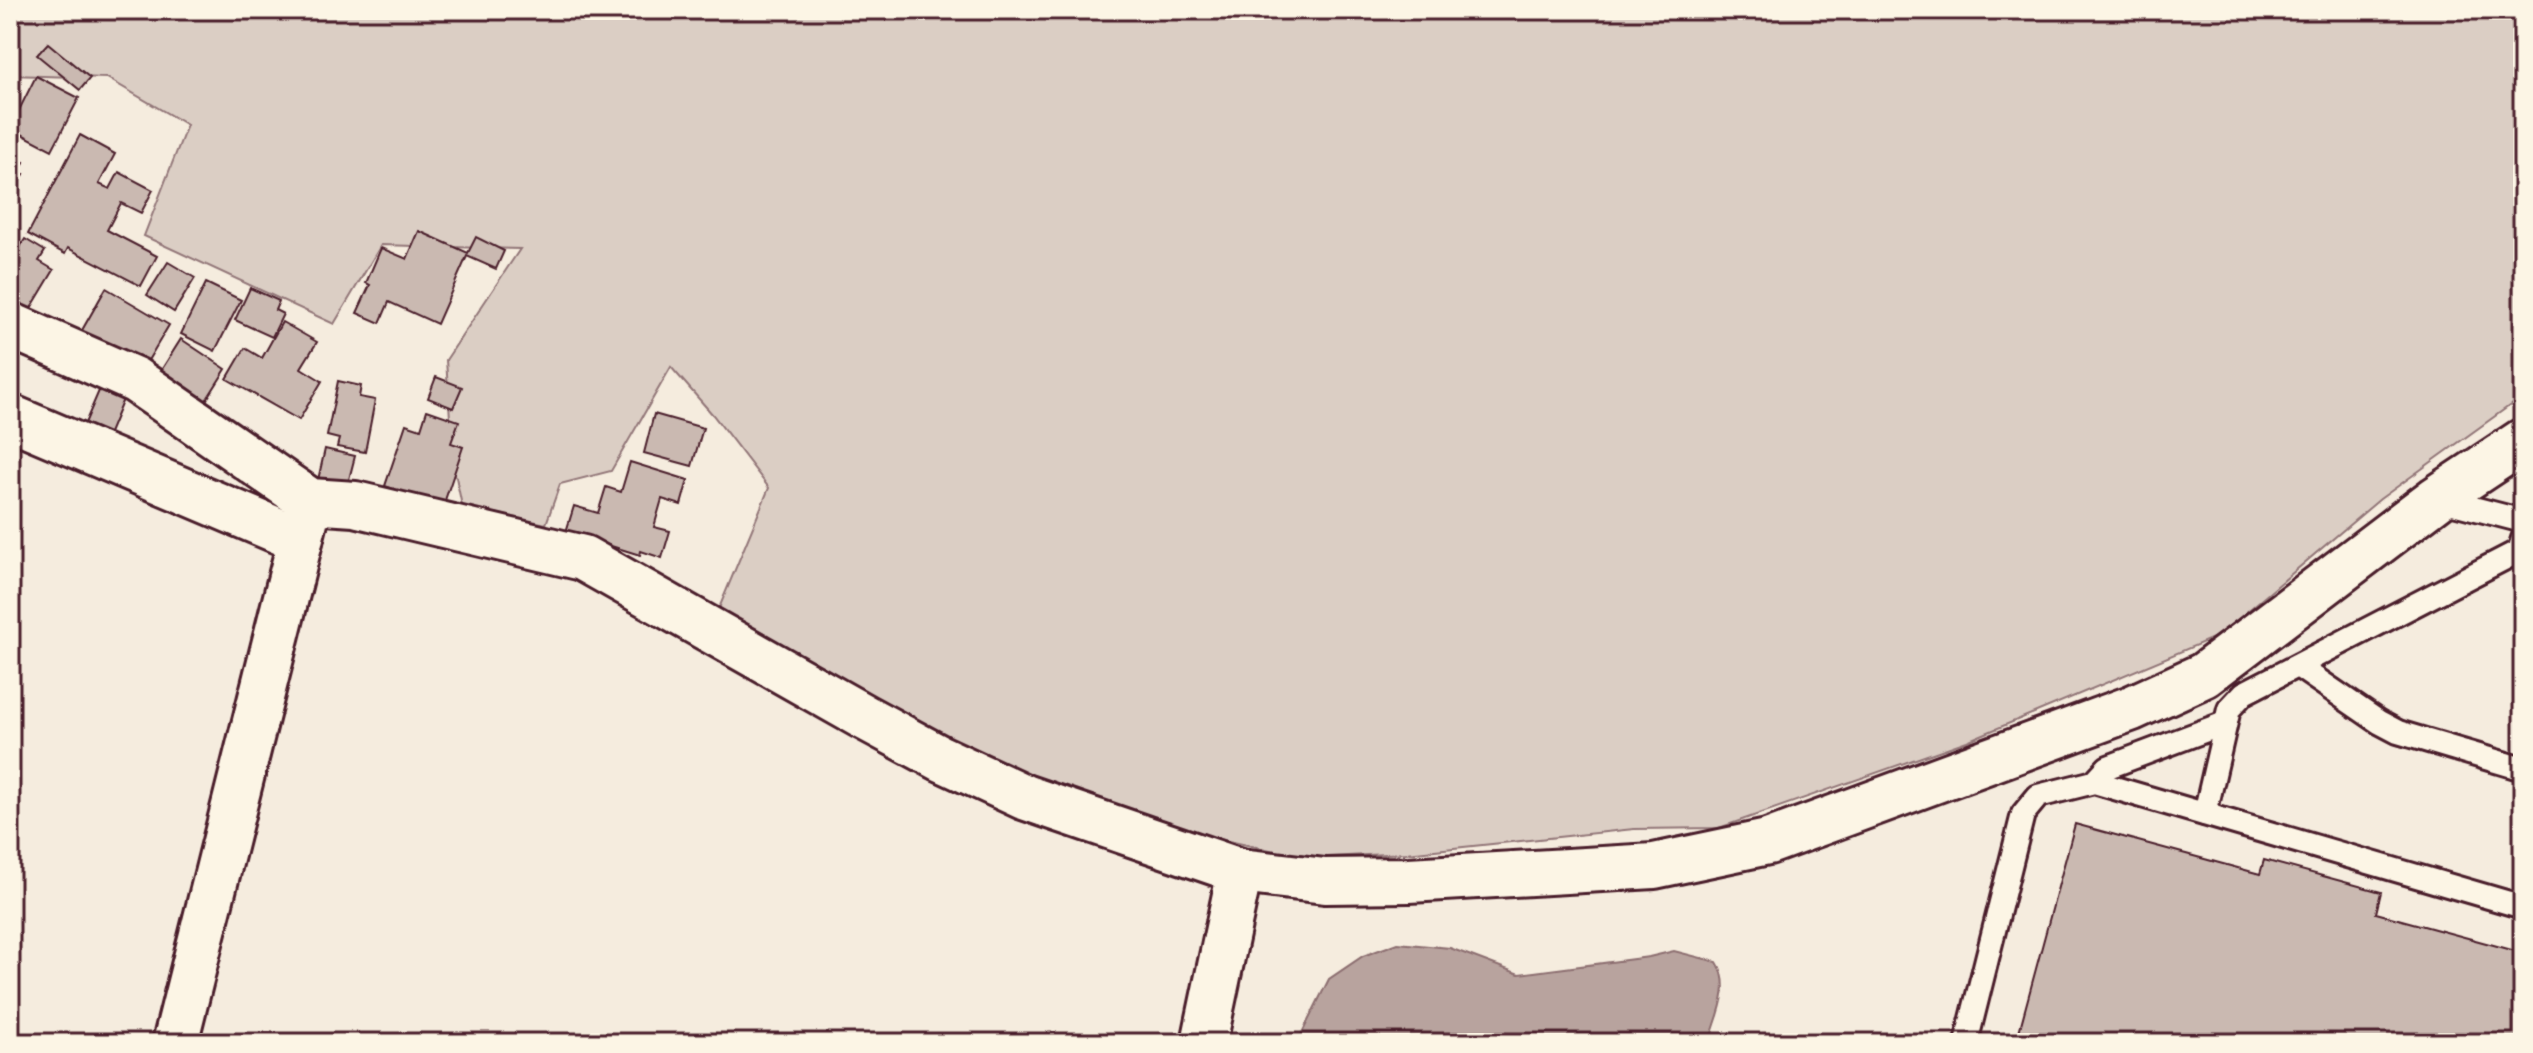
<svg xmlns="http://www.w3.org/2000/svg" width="2533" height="1053" font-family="Kalam,sans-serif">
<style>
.green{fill:#dbcec4;stroke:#927678;stroke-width:2}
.water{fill:#b8a39e;stroke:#8c6e70;stroke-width:2}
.building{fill:#cab9b1;stroke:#4a1f2b;stroke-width:2}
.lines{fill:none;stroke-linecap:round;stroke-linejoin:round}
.lane-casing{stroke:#4a1f2b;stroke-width:28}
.street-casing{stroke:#4a1f2b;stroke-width:50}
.lane{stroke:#fcf5e5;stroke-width:22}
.street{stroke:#fcf5e5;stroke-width:44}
</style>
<rect width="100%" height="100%" fill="#f5ecde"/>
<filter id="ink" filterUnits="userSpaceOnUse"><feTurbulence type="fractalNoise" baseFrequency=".0125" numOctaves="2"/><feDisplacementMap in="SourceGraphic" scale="16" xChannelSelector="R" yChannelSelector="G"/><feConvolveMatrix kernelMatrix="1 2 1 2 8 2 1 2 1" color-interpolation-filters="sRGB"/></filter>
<g filter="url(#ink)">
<polygon class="green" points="10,10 2523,10 2523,396 2380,499 2218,636 1967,741 1719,828 1634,829 1406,853 1308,858 1182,831 962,757 717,613 769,488 713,415 671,367 611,471 560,484 546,524 462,506 456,477 434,455 450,418 446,360 520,249 381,245 334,324 144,236 187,125 107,78 10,75"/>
<path class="water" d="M1398 943 1450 948 1519 974 1649 957 1674 951 1717 962C1733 987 1717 1015 1709 1043H1297L1329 979 1363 956Z"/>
<g class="building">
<polygon points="48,43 90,78 80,90 37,55"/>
<polygon points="36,76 79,98 52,150 10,128"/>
<polygon points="80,135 115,154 99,184 110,189 119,172 153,190 141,213 121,203 107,230 157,256 141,286 68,248 65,254 28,234"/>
<polygon points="10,155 24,162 19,173 24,174 12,198 10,197"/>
<polygon points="419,231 468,253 476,237 504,251 496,269 467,256 437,324 389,302 380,323 357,313 370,285 366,283 381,248 407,259"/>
<polygon points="25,239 45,251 39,261 54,270 27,315 10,305 10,263"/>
<polygon points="168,262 195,278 174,312 147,295"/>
<polygon points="206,283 241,300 215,351 181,334"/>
<polygon points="106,288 169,325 143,369 81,332"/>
<polygon points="250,288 279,301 275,310 283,314 272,337 235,320"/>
<polygon points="282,322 317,342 301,368 322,381 299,420 227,379 245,348 262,358"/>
<polygon points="181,339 226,369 200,410 155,380"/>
<polygon points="436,377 462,387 453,408 428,398"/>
<polygon points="338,381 361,386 359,397 375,400 365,452 337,447 339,439 327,436"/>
<polygon points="101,386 124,397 107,438 83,428"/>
<polygon points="427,410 459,421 451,443 463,447 443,506 385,486 406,424 421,429"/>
<polygon points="654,414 703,428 692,466 644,453"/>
<polygon points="325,449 355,456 347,487 318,480"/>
<polygon points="630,462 688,480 681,505 662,499 654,527 670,531 662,558 641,551 640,555 566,532 574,506 598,513 606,487 621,492"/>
<polygon points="2075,824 2260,874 2264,860 2381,892 2376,913 2523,953 2523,1043 2016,1043"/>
</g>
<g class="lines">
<defs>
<g id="lane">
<polyline points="2438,499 2523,521"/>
<polyline points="2299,667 2379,722 2398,732 2523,769"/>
<polyline points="2094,782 2108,767 2225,723"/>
<polyline points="2205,814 2229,709 2244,693 2519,551 2523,539"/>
<polyline points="1966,1043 2023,814 2038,796 2094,782 2523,907"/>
</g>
<g id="street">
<polyline points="10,325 135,380 310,501 355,504 583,558 864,717 940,758 1024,797 1240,871 1325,881 1409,880 1654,866 1768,842 2132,708 2204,675 2437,498 2523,441"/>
<polyline points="10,417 300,540"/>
<polyline points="175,1043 310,501"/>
<polyline points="1204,1043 1240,871"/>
</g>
</defs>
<use href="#lane" class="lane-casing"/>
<use href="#street" class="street-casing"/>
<use href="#lane" class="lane"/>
<use href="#street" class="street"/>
</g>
</g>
<rect width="2533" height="1053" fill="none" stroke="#fcf5e5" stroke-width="40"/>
<rect x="20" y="20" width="2493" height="1013" fill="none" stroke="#4a1f2b" stroke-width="3" filter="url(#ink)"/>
</svg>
